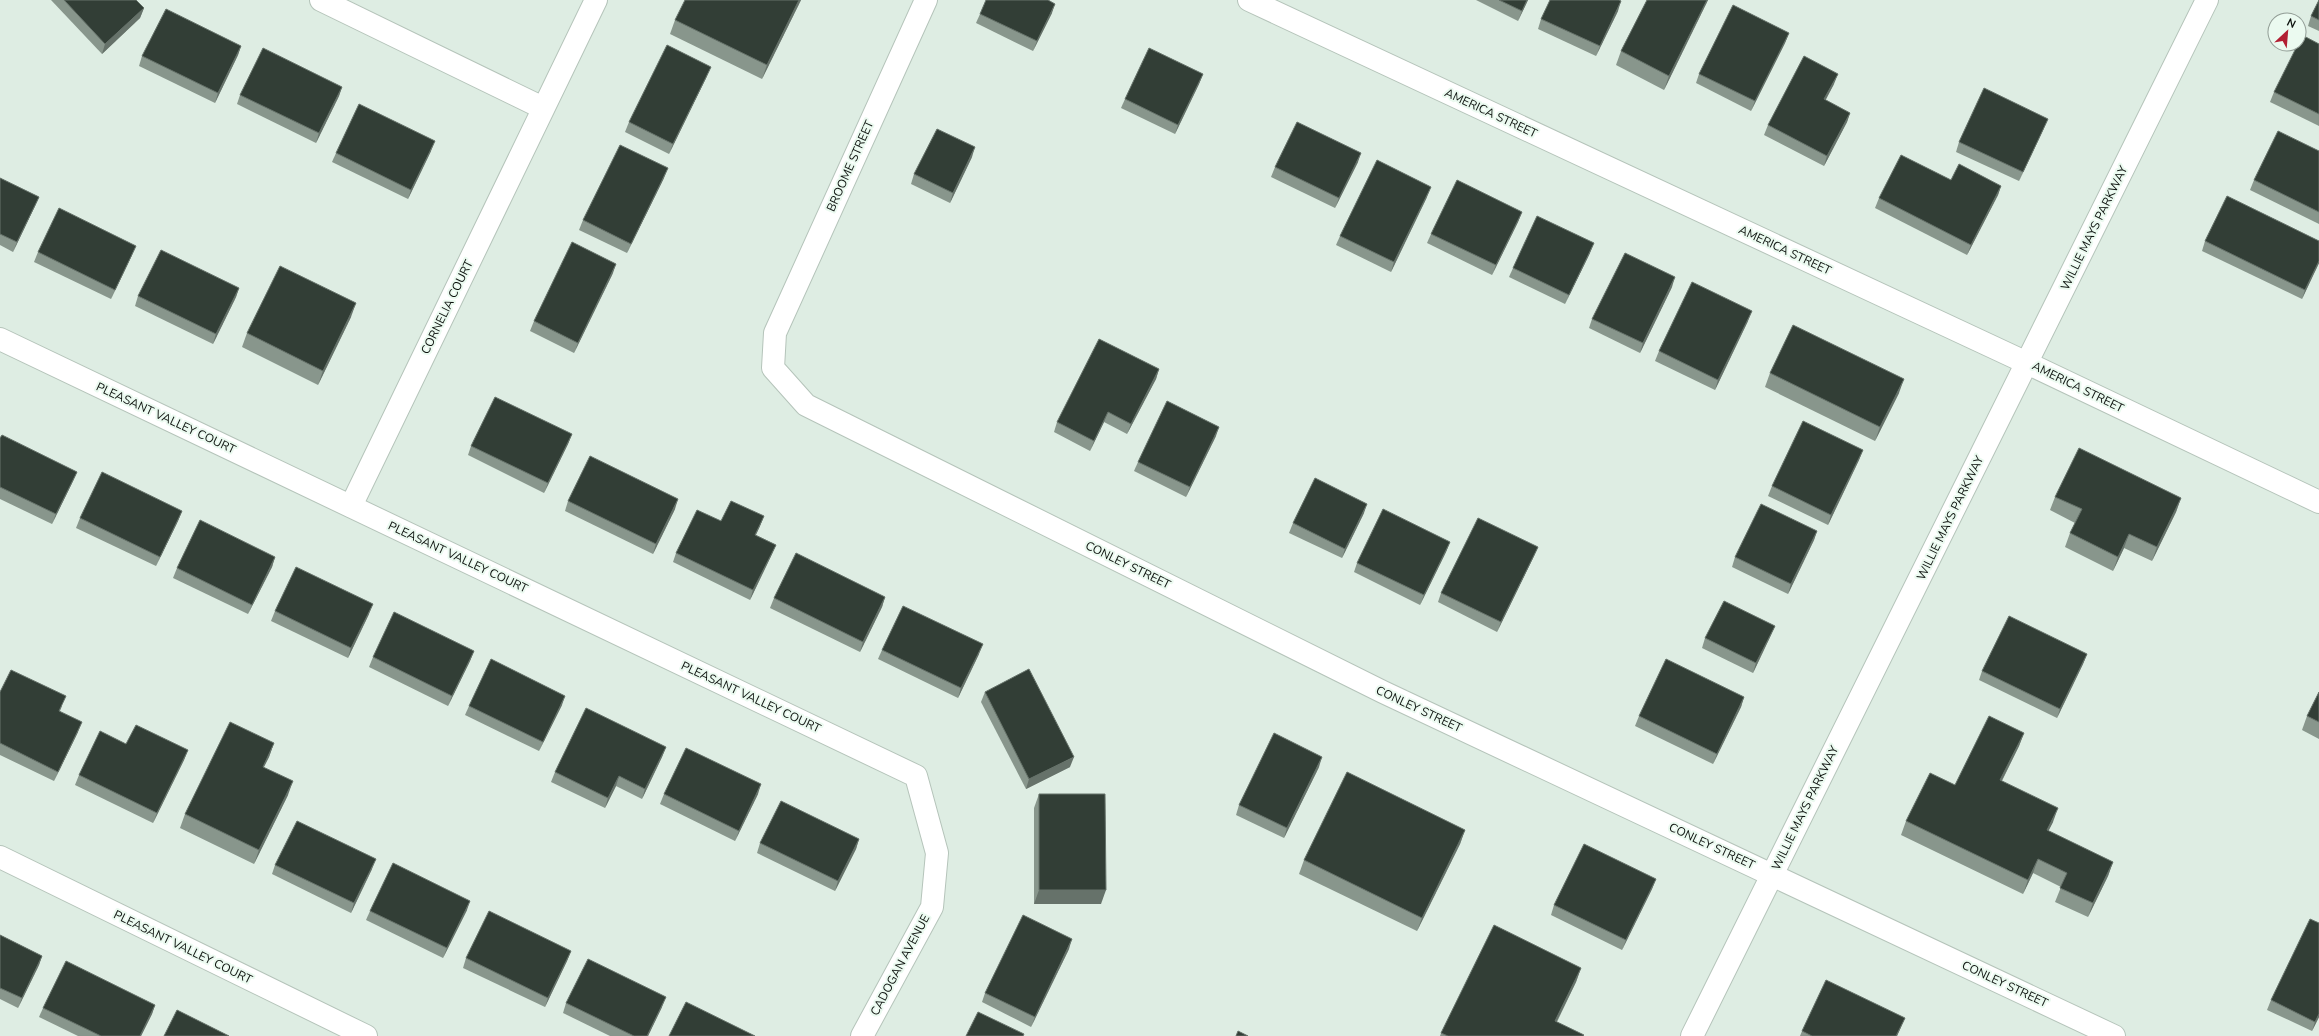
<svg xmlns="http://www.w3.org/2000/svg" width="2319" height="1036" font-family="'Nunito Sans',sans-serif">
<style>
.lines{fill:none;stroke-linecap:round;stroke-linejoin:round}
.minor-casing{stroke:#b5c4ba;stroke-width:24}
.minor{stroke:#fff;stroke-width:22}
.wall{fill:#88968c}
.shaded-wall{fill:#66726a}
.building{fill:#323e36;stroke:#66726a}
.labels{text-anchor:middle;stroke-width:4;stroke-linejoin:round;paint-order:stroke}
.street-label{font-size:12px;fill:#0d120e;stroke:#ebfaf0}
</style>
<rect width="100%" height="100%" fill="#deede3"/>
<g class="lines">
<defs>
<g id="minor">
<polyline points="321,0 543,108"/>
<polyline points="926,0 775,333 773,368 806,405 1383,692 2114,1036"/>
<polyline points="1249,0 2027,363 2319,502"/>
<polyline points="0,339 916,776 937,853 932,907 862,1036"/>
<polyline points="351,506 596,0"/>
<polyline points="0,857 366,1036"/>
<polyline points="1692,1036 2207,0"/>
</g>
</defs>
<use href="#minor" class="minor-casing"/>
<use href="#minor" class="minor"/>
</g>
<g class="wall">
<polygon points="51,0 136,0 144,8 140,18 102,54"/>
<polygon points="801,0 762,79 670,34 675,20"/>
<polygon points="1476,0 1528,0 1518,21"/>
<polygon points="1647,0 1708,0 1664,90 1616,65 1621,51"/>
<polygon points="2319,0 2319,31 2308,26 2311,16"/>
<polygon points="1618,11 1596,56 1538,29 1541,19"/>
<polygon points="1052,13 1033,51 976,23 980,14"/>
<polygon points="1789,33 1785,43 1751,111 1696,83 1699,74"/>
<polygon points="2319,44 2319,126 2270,102 2274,92"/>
<polygon points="241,46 238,55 215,103 139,66 142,56"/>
<polygon points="1203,74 1199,84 1175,134 1121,108 1125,99"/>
<polygon points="707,76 669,154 625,132 629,122"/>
<polygon points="1834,84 1825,100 1850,113 1847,122 1824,166 1764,135 1768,125"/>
<polygon points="342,87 339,96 316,143 237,104 240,95"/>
<polygon points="2044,128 2019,181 1956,152 1959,142"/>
<polygon points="431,151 408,199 332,162 336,153"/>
<polygon points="2319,151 2319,224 2250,190 2254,180"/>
<polygon points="972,157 950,203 911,184 914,174"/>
<polygon points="1358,162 1335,208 1271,177 1275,167"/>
<polygon points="0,178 39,197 35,206 13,252 0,245"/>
<polygon points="664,178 627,253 579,230 583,220"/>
<polygon points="1951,180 2001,186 1998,195 1967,255 1875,208 1879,198"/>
<polygon points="1427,197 1391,272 1336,245 1340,236"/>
<polygon points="1522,212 1518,222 1492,275 1427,243 1431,234"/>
<polygon points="2205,241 2319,263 2302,299 2202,251"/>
<polygon points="38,252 132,255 111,299 34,262"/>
<polygon points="1590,253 1565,304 1509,277 1513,268"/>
<polygon points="613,273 574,353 530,331 534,321"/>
<polygon points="1672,287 1640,353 1589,328 1592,319"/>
<polygon points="239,288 236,297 213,344 135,306 138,296"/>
<polygon points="351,317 318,385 242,347 247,333"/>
<polygon points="1748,321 1715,390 1655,361 1659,351"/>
<polygon points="1159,369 1156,379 1127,434 1104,422 1090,451 1054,432 1057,422"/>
<polygon points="1770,373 1899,393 1875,441 1765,387"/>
<polygon points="572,434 568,444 544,493 468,455 471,446"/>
<polygon points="1216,436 1186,497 1134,471 1138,462"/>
<polygon points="0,438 77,472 73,481 52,524 0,499"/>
<polygon points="1863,450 1859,460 1828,525 1768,496 1772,486"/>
<polygon points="2055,497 2181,498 2176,512 2152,561 2124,548 2113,571 2065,547 2070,533 2075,523 2050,510"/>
<polygon points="568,501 675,509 653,554 565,511"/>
<polygon points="182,511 178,521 156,566 76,528 80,518"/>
<polygon points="1364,513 1342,558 1289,533 1293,523"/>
<polygon points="764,516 760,526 756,535 776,545 772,554 750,600 673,562 676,553 721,521"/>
<polygon points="1817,531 1814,540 1788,594 1732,567 1735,557"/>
<polygon points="1450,542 1446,552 1420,605 1354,572 1357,563"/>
<polygon points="1538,547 1534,556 1497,632 1438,602 1441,593"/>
<polygon points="275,557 272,567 248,614 173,578 177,568"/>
<polygon points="885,597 882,607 860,652 770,608 774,598"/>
<polygon points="275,611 369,614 348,658 271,621"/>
<polygon points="1775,626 1771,635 1753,673 1702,648 1705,638"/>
<polygon points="882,650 979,654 958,698 878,659"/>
<polygon points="474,651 470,661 448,706 369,667 373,657"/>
<polygon points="2087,654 2083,664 2057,718 1979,680 1982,671"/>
<polygon points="0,692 62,706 60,711 78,732 54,781 0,755"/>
<polygon points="985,692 1070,767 1026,789 981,702"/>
<polygon points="2319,692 2319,739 2302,730 2307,716"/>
<polygon points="1744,697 1741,707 1713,764 1635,726 1639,716"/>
<polygon points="562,705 539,751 465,715 469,706"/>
<polygon points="2024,733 2019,746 2002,781 2053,822 2048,831 2113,862 2108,876 2088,917 2055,902 2061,887 2033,873 2023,894 1901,835 1906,821 1955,785"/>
<polygon points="274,743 269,757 264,767 288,795 254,864 180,828 185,814"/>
<polygon points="126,744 188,750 184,760 153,823 75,785 79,775"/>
<polygon points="666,747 662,757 642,799 616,786 605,808 551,782 555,772"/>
<polygon points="1319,767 1284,838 1236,815 1239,805"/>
<polygon points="664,794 758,794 735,841 660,804"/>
<polygon points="1039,794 1101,904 1034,904 1034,808"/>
<polygon points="1465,830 1460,844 1417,931 1299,874 1304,860"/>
<polygon points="859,839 856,849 835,891 757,853 760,843"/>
<polygon points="275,865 372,869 351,913 272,874"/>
<polygon points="1656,879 1652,889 1622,950 1551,915 1554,905"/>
<polygon points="467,910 443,958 366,920 370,911"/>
<polygon points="0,935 42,956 39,965 18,1008 0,999"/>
<polygon points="1069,949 1031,1027 982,1002 985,993"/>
<polygon points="571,951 567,961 545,1007 463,968 466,958"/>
<polygon points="1581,968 1576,982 1557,1022 1584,1036 1440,1036 1441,1033"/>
<polygon points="2271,1000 2319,1017 2312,1031 2267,1010"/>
<polygon points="566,1003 662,1007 648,1036 610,1036 563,1013"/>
<polygon points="155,1005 152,1014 141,1036 78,1036 39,1017 43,1008"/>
<polygon points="1905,1018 1897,1036 1800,1036 1802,1031"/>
</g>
<g class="shaded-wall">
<polygon points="799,0 801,0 762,79 767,65"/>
<polygon points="1527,0 1528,0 1518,21 1522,11"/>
<polygon points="1707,0 1708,0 1664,90 1669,76"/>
<polygon points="1621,1 1618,11 1596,56 1600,46"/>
<polygon points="1055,4 1052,13 1033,51 1037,41"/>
<polygon points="144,8 140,18 102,54 105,44"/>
<polygon points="1789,33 1785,43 1751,111 1755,101"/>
<polygon points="241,46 238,55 215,103 218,93"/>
<polygon points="711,67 707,76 669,154 673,144"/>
<polygon points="1203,74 1199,84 1175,134 1178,125"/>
<polygon points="1838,74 1834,84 1821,109 1824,99"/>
<polygon points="342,87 339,96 316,143 319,133"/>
<polygon points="1850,113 1847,122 1824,166 1827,156"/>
<polygon points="2048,119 2044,128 2019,181 2023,172"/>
<polygon points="435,141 431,151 408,199 411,190"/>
<polygon points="975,147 972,157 950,203 953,193"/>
<polygon points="1361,153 1358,162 1335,208 1339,198"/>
<polygon points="668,168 664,178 627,253 631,244"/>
<polygon points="2001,186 1998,195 1967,255 1971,245"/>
<polygon points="1431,187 1427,197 1391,272 1394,262"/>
<polygon points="39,197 35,206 13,252 17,242"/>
<polygon points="1522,212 1518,222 1492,275 1496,265"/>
<polygon points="1594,243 1590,253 1565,304 1569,295"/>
<polygon points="136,246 132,255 111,299 115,290"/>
<polygon points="2319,261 2319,263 2302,299 2305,290"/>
<polygon points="616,264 613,273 574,353 578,343"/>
<polygon points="1675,277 1672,287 1640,353 1643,343"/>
<polygon points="239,288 236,297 213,344 216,334"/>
<polygon points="356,303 351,317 318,385 323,371"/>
<polygon points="1752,311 1748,321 1715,390 1718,380"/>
<polygon points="1159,369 1156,379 1127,434 1131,424"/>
<polygon points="1904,379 1899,393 1875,441 1880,427"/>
<polygon points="1108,412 1104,422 1090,451 1094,441"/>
<polygon points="1219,427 1216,436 1186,497 1190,487"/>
<polygon points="572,434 568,444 544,493 548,483"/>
<polygon points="1863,450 1859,460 1828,525 1831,515"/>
<polygon points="77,472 73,481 52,524 56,514"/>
<polygon points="2181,498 2176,512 2152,561 2157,547"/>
<polygon points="678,499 675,509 653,554 656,544"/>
<polygon points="1367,504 1364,513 1342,558 1345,549"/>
<polygon points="182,511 178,521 156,566 160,557"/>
<polygon points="764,516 760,526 751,544 755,535"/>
<polygon points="1817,531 1814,540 1788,594 1791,584"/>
<polygon points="2129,534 2124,548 2113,571 2118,557"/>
<polygon points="1450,542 1446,552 1420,605 1424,595"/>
<polygon points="776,545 772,554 750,600 753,590"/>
<polygon points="1538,547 1534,556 1497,632 1501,622"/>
<polygon points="275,557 272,567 248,614 252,605"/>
<polygon points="885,597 882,607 860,652 863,642"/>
<polygon points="373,604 369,614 348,658 351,648"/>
<polygon points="1775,626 1771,635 1753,673 1756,663"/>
<polygon points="983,644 979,654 958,698 961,688"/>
<polygon points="474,651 470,661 448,706 452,696"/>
<polygon points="2087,654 2083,664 2057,718 2060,709"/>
<polygon points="565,696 562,705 539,751 543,742"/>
<polygon points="1744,697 1741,707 1713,764 1717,754"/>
<polygon points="82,722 78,732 54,781 58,772"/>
<polygon points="2024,733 2019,746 1995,794 2000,780"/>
<polygon points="274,743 269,757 257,780 263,767"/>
<polygon points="666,747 662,757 642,799 645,789"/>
<polygon points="188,750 184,760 153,823 157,813"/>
<polygon points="1074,757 1070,767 1026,789 1029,779"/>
<polygon points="1322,757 1319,767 1284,838 1287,828"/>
<polygon points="619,776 616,786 605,808 608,798"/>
<polygon points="293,781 288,795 254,864 259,850"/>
<polygon points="761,784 758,794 735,841 739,831"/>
<polygon points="2058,808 2053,822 2042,844 2047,830"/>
<polygon points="1465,830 1460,844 1417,931 1422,918"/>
<polygon points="859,839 856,849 835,891 838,881"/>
<polygon points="376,859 372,869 351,913 354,903"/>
<polygon points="2038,859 2033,873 2023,894 2028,880"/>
<polygon points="2113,862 2108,876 2088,917 2093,903"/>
<polygon points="1656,879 1652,889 1622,950 1626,940"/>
<polygon points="1039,890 1106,890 1101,904 1034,904"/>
<polygon points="470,901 467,910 443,958 447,948"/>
<polygon points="1072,939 1069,949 1031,1027 1035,1017"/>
<polygon points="571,951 567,961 545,1007 548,998"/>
<polygon points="42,956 39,965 18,1008 22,998"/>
<polygon points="1581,968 1576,982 1550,1035 1555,1021"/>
<polygon points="666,997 662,1007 648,1036 647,1036"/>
<polygon points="155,1005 152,1014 141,1036 140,1036"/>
<polygon points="2319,1014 2319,1017 2312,1031 2315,1022"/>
<polygon points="1905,1018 1897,1036 1896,1036"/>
</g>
<g class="building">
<polygon points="64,0 136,0 144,8 105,44"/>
<polygon points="685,0 799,0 767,65 675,20"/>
<polygon points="986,0 1048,0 1055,4 1037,41 980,14"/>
<polygon points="1499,0 1527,0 1522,11"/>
<polygon points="1550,0 1619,0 1621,1 1600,46 1541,19"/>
<polygon points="1647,0 1707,0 1669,76 1621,51"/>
<polygon points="2319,0 2319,20 2311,16"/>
<polygon points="1733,5 1789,33 1755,101 1699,74"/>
<polygon points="166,9 241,46 218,93 142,56"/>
<polygon points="2302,35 2319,44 2319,114 2274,92 2298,44 2299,44 2299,41"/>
<polygon points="667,45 711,67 673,144 629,122"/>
<polygon points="263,48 342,87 319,133 240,95"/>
<polygon points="1149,48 1203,74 1178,125 1125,99"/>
<polygon points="1804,56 1838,74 1824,99 1850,113 1827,156 1768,125"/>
<polygon points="1984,88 2048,119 2023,172 1959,142"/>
<polygon points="359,104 435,141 411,190 336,153"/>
<polygon points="1297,122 1361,153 1339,198 1275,167"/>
<polygon points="937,129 975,147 953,193 914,174"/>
<polygon points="2278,131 2319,151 2319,212 2254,180"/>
<polygon points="620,145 668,168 631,244 583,220"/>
<polygon points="1901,155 1951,180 1959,164 2001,186 1971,245 1879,198"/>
<polygon points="1377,160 1431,187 1394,262 1340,236"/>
<polygon points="0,178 39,197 17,242 0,234"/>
<polygon points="1457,180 1522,212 1496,265 1431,234"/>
<polygon points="2227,196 2319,241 2319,261 2305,290 2205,241"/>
<polygon points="59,208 136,246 115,290 38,252"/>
<polygon points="1537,216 1594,243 1569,295 1513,268"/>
<polygon points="572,242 616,264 578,343 534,321"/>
<polygon points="161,250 239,288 216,334 138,296"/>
<polygon points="1625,253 1675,277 1643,343 1592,319"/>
<polygon points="280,266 356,303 323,371 247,333"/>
<polygon points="1692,282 1752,311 1718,380 1659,351"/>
<polygon points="1793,325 1904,379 1880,427 1770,373"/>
<polygon points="1099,339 1159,369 1131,424 1108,412 1094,441 1057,422"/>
<polygon points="495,397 572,434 548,483 471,446"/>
<polygon points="1167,401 1219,427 1190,487 1138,462"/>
<polygon points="1803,421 1863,450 1831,515 1772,486"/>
<polygon points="2,435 77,472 56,514 0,487 0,438"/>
<polygon points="2079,448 2181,498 2157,547 2129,534 2118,557 2070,533 2082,509 2055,497"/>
<polygon points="590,456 678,499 656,544 568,501"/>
<polygon points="102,472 182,511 160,557 80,518"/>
<polygon points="1315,478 1367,504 1345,549 1293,523"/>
<polygon points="731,501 764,516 755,535 776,545 753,590 676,553 697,510 721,521"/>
<polygon points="1761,504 1817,531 1791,584 1735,557"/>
<polygon points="1383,509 1450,542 1424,595 1357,563"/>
<polygon points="1478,518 1538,547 1501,622 1441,593"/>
<polygon points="200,520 275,557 252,605 177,568"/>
<polygon points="796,553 885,597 863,642 774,598"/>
<polygon points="296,567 373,604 351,648 275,611"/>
<polygon points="1724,601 1775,626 1756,663 1705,638"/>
<polygon points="903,606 983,644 961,688 882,650"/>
<polygon points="394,612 474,651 452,696 373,657"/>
<polygon points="2009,616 2087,654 2060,709 1982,671"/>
<polygon points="491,659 565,696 543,742 469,706"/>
<polygon points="1666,659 1744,697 1717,754 1639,716"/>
<polygon points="1029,669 1074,757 1029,779 985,692"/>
<polygon points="11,670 66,696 59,711 82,722 58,772 0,743 0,692"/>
<polygon points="2319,692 2319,722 2307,716"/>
<polygon points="586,708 666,747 645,789 619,776 608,798 555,772"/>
<polygon points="1989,716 2024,733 2000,780 2058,808 2047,830 2113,862 2093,903 2060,888 2067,873 2038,859 2028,880 1906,821 1930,773 1955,785"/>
<polygon points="230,722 274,743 263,767 293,781 259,850 185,814"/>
<polygon points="136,725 188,750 157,813 79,775 100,731 126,744"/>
<polygon points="1274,733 1322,757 1287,828 1239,805"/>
<polygon points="686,748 761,784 739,831 664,794"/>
<polygon points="1347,772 1465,830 1422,918 1304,860"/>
<polygon points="1039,794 1105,794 1106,890 1039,890"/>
<polygon points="781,801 859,839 838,881 760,843"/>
<polygon points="297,821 376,859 354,903 275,865"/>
<polygon points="1584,844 1656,879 1626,940 1554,905"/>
<polygon points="393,863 470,901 447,948 370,911"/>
<polygon points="489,911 571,951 548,998 466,958"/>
<polygon points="1023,915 1072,939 1035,1017 985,993"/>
<polygon points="2310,919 2319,923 2319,1014 2315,1022 2271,1000"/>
<polygon points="1494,925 1581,968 1555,1021 1584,1035 1583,1036 1448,1036 1441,1033"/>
<polygon points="0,935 42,956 22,998 0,988"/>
<polygon points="588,959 666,997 647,1036 634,1036 566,1003"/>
<polygon points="66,961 155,1005 140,1036 101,1036 43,1008"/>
<polygon points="1826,980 1905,1018 1896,1036 1812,1036 1802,1031"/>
<polygon points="686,1002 755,1036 669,1036"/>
<polygon points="177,1010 229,1036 164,1036"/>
<polygon points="978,1012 1024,1034 1023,1036 966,1036"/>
<polygon points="1238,1031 1248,1036 1236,1036"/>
</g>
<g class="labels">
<g class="street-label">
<text transform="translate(1491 113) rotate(25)" y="4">AMERICA STREET</text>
<text transform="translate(850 166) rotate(-66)" y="4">BROOME STREET</text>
<text transform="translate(2094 228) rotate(-64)" y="4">WILLIE MAYS PARKWAY</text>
<text transform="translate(1785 250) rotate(25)" y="4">AMERICA STREET</text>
<text transform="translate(447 307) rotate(-64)" y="4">CORNELIA COURT</text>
<text transform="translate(2078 387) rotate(26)" y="4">AMERICA STREET</text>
<text transform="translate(166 418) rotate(25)" y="4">PLEASANT VALLEY COURT</text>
<text transform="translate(1950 518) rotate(-64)" y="4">WILLIE MAYS PARKWAY</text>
<text transform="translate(458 557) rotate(25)" y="4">PLEASANT VALLEY COURT</text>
<text transform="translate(1128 565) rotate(26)" y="4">CONLEY STREET</text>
<text transform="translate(751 697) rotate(25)" y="4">PLEASANT VALLEY COURT</text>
<text transform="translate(1419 709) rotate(25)" y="4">CONLEY STREET</text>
<text transform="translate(1805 808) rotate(-64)" y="4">WILLIE MAYS PARKWAY</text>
<text transform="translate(1712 846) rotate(25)" y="4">CONLEY STREET</text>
<text transform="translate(183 947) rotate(26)" y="4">PLEASANT VALLEY COURT</text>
<text transform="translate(900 965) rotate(-62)" y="4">CADOGAN AVENUE</text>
<text transform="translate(2005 984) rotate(25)" y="4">CONLEY STREET</text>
</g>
</g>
<g transform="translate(2287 32) rotate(26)"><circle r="19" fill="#ebfaf0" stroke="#929d96"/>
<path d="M0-3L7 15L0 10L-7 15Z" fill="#b21f33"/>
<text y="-6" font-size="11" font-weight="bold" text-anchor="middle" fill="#0d120e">N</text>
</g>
</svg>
